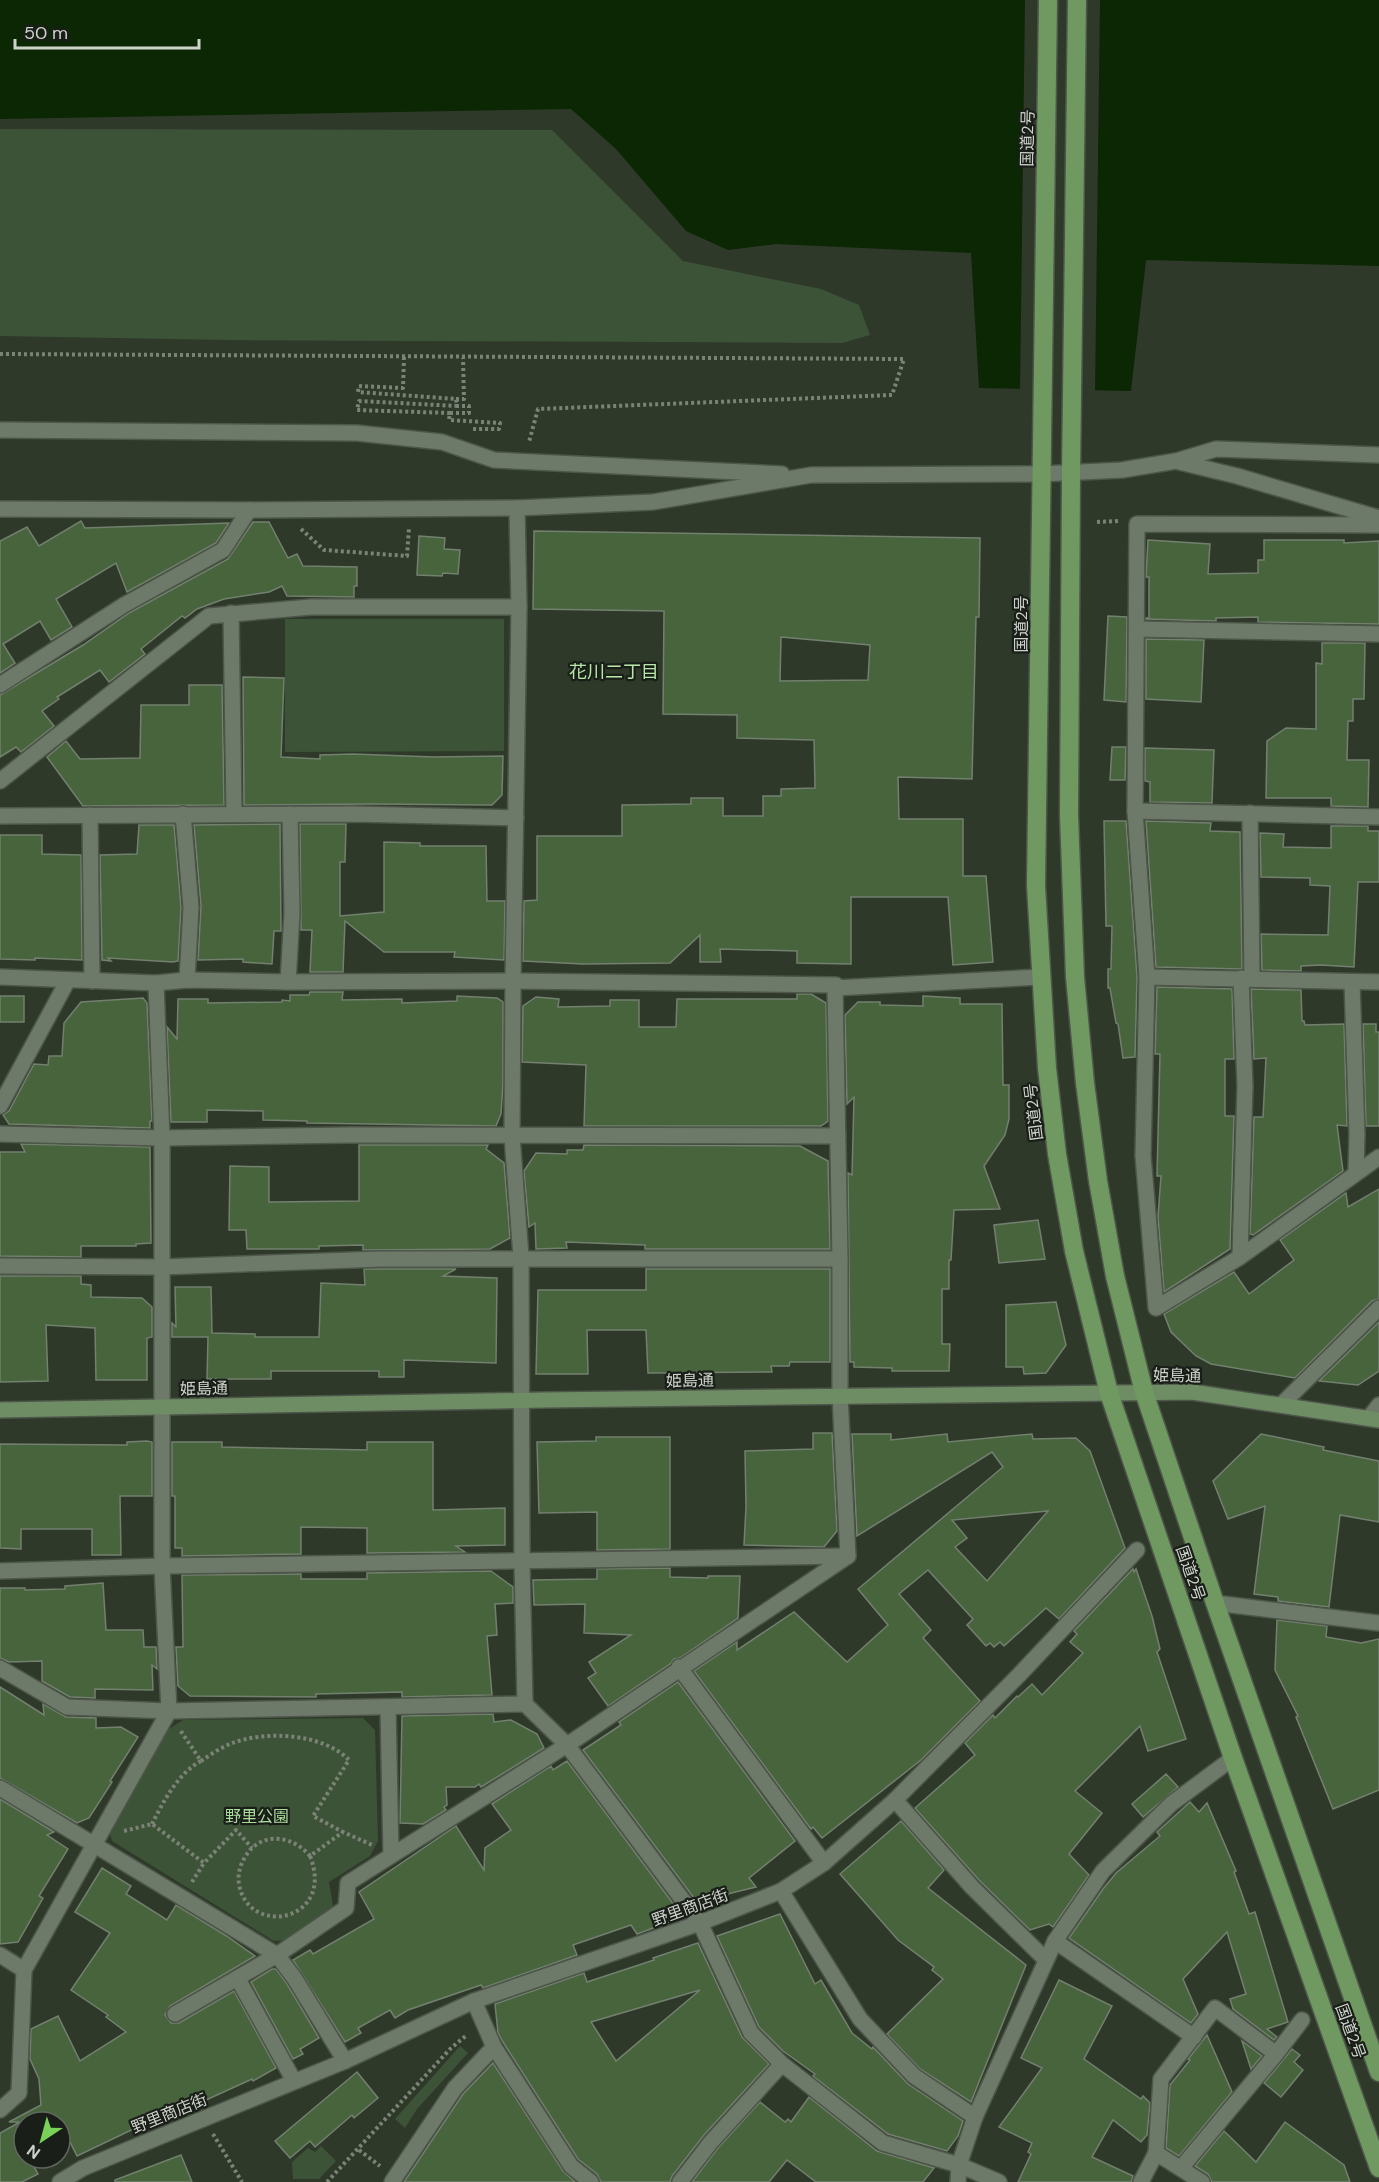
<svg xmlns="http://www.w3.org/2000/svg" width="1379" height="2182" font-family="'DM Sans','Noto Sans JP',sans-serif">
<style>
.green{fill:#3d5337}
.water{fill:#0c2703}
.pier{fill:#2e392a}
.building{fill:#47643d;stroke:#73806f;stroke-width:1.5;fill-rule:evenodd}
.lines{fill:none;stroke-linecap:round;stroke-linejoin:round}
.minor-casing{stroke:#4d5649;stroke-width:18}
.major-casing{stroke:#4d5649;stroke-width:18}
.highway-casing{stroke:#4d5649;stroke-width:21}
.path{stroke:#7b8377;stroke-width:4;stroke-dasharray:3 3;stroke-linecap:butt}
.minor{stroke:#6d7a69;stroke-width:15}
.major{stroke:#6e8d64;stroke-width:15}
.highway{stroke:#6f9961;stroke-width:18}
.labels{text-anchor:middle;stroke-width:4.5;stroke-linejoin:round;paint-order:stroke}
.street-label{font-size:16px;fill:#cdd3ca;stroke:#191e18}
.park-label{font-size:16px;fill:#acdc9d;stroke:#191e18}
.neighbourhood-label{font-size:18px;fill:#b6e7a6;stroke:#191e18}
</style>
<rect width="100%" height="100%" fill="#2e392a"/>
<g class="green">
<polygon points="0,129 552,130 683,261 821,289 859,305 870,335 842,343 228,340 0,336"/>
<polygon points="285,619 504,619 504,751 285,752"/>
<polygon points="363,1718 375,1730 378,1841 370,1856 329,1882 333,1906 293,1940 274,1941 112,1841 109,1829 169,1729 183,1720"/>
<polygon points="460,2046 468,2053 417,2109 405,2128 395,2119"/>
<polygon points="321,2146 336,2161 319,2179 293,2179 292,2162 308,2148 315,2152"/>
</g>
<polygon class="water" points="0,0 1379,0 1379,266 1146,260 1131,391 979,388 971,253 776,244 728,250 686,231 616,149 571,109 0,119"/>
<polygon class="pier" points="1025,0 1100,0 1095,393 1020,392"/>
<g class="building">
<polygon points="81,521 85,528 229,523 216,543 127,592 116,563 56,599 72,627 51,640 40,621 3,644 15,663 0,673 0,541 27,527 39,546"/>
<polygon points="253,522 269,522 288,558 297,554 303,566 357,567 357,586 354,586 354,597 287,596 282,586 269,592 224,599 197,609 185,618 182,616 141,649 145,654 109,682 100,670 57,697 59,699 42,711 54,726 21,752 16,747 0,757 0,695 83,645 129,613 228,559"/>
<path d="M534 531 980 538 979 617H976L972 779 898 777 899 819H963V876H986L993 962 953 965 948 897H851V964L797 963V951L720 949 721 962H700V935L670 963 583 964 523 961 524 901 537 900V836H622V805L691 804V798H723V816H763V796H781V789L815 788 814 740 737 738V715L663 714 664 611 533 609ZM781 637 870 645 868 680 780 681Z"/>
<polygon points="419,536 445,538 444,549 460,550 458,574 443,573 442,576 417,575"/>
<polygon points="1148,540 1210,544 1208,574 1258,573 1258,560 1264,560 1264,540 1344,540 1344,543 1379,541 1379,624 1258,622 1258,617 1216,618 1216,621 1146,619 1146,618 1149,618 1149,577 1146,577"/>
<polygon points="1108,616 1127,617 1126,702 1104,700"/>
<polygon points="1146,639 1204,640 1201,702 1146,699"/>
<polygon points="1322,643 1365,643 1364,699 1353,699 1353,721 1348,721 1347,760 1369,760 1368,807 1331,806 1331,798 1266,798 1267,741 1286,728 1316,729 1316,663 1322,664"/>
<polygon points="243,677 284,678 281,757 320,759 320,755 353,754 434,757 503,756 502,795 492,805 488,805 372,804 244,805"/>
<polygon points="189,685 222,685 224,805 83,806 47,757 66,741 80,759 140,758 141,705 189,705"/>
<polygon points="1112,747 1126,747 1125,780 1110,780"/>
<polygon points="1145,748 1214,750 1212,803 1150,802 1150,782 1145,781"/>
<polygon points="1104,821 1126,821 1137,977 1135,1057 1123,1058 1118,1024 1116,1023 1110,988 1108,988 1108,969 1111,969 1112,926 1106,926"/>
<polygon points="1146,821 1211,823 1210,831 1240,832 1242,969 1156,967"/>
<polygon points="280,824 281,931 274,931 272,964 243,962 243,959 198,960 201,906 194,825"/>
<polygon points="300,824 346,824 345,862 340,862 340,916 384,912 384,842 420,843 420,846 486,846 487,901 505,901 504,960 454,957 455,952 384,952 345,921 343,972 310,972 312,930 301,930"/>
<polygon points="139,825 174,825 181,907 178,961 173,962 108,958 111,961 102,960 100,855 137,854"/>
<polygon points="1331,826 1368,826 1368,831 1379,831 1379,882 1358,882 1354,967 1321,965 1301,966 1301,971 1262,970 1261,934 1328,935 1330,886 1310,885 1310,878 1261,877 1260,833 1284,834 1283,847 1331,848"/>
<polygon points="0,835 42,835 42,854 81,855 82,960 35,958 35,960 0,959"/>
<polygon points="1157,987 1232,989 1234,1059 1225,1059 1225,1116 1234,1116 1230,1249 1164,1292 1158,1217 1161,1176 1157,1176 1160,1054 1155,1054"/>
<polygon points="1251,989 1301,990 1302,1021 1304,1021 1305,1025 1344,1024 1347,1126 1337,1125 1343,1171 1253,1235 1250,1234 1254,1117 1263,1117 1266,1058 1254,1059"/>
<polygon points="310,992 343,992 342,1000 402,999 402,1003 457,1001 457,996 497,998 503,1002 503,1083 501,1114 496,1126 307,1123 307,1121 263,1120 263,1111 207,1110 207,1122 171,1122 167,1027 177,1039 178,999 208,999 208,1003 282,1002 282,1000 290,1001 290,995 309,995"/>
<polygon points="797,994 811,994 826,1003 828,1121 821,1126 584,1126 586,1065 522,1062 523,1006 536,997 559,999 558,1007 610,1006 610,1000 639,1000 639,1027 676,1027 677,999 797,999"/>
<rect x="0" y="996" width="24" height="26"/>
<polygon points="923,996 960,998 960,1004 1002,1004 1003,1085 1009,1085 1009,1119 1005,1135 984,1166 1000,1209 954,1210 951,1260 949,1260 949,1289 942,1289 942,1344 950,1344 949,1371 892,1371 892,1368 854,1367 854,1362 850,1362 848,1173 852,1175 854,1097 847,1104 845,1015 858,1002 880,1002 880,1005 923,1006"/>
<polygon points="143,998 147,1003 152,1121 150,1121 150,1128 9,1124 3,1115 9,1111 34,1064 48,1065 49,1056 62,1056 64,1023 81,1002"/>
<polygon points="1363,1024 1376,1024 1376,1032 1379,1032 1379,1126 1366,1126"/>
<polygon points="21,1144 150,1147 151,1243 136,1244 136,1246 81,1246 81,1257 0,1256 0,1152 25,1152"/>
<polygon points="359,1145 488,1145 486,1149 504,1163 510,1238 490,1249 363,1250 363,1245 319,1246 319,1249 247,1249 246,1230 229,1230 230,1166 269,1167 269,1202 359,1201"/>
<polygon points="584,1145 800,1146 828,1161 830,1249 645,1249 645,1245 566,1242 567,1248 536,1249 535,1223 529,1227 524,1171 536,1153 567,1154 567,1150 583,1150"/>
<polygon points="1379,1189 1379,1299 1372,1301 1295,1378 1211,1364 1196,1356 1171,1332 1164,1314 1234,1272 1249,1294 1294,1260 1280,1240 1346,1193 1348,1207"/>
<polygon points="1038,1220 1045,1259 999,1263 994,1225"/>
<polygon points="364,1269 456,1269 443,1276 497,1278 496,1363 404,1360 404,1377 379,1377 379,1371 271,1371 271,1379 207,1379 208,1337 172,1337 172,1323 176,1327 175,1287 211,1287 212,1333 255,1334 255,1337 319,1337 321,1283 365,1285"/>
<polygon points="646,1269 830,1269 830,1362 790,1362 789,1366 771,1366 772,1372 648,1373 646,1330 587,1330 588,1374 536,1374 538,1290 646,1290"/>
<polygon points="0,1276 81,1276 81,1284 91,1285 91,1297 142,1298 152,1307 152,1337 147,1338 147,1380 96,1380 95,1328 46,1325 48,1381 0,1382"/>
<polygon points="1056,1302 1066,1345 1046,1373 1024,1374 1023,1367 1006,1367 1006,1305"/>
<polygon points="1379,1322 1379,1371 1358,1385 1319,1381"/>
<polygon points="813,1433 832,1433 837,1531 824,1547 744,1545 746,1507 745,1451 813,1449"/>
<path d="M852 1434H891V1440L947 1434 948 1442 1032 1434 1033 1439 1076 1438 1090 1451 1125 1548 1059 1619 1046 1608 1004 1646 1000 1642 994 1647 990 1643 986 1646 967 1625 973 1619 928 1570 899 1594 931 1630 923 1638 980 1701 921 1760 822 1838 813 1827 811 1829 694 1671 737 1642V1650L794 1612 847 1662 888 1625 858 1589 1003 1467 992 1452 857 1536ZM1048 1511 987 1581 955 1547 967 1538 952 1520Z"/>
<polygon points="1261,1434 1324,1447 1323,1450 1379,1461 1379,1522 1340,1515 1329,1607 1278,1601 1278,1597 1254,1594 1265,1506 1228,1519 1213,1481"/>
<polygon points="596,1437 670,1437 670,1549 597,1550 597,1512 539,1513 537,1442 596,1441"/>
<polygon points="147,1441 152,1442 152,1496 120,1496 121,1555 92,1555 92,1529 21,1529 21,1549 0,1548 0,1444 127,1445 127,1442"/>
<polygon points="172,1442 222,1442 222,1447 367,1450 367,1442 433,1442 433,1510 505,1508 505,1545 456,1546 465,1552 367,1553 367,1528 301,1527 301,1554 182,1556 182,1548 175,1548 175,1496 172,1496"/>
<polygon points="670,1568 670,1577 708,1578 708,1576 740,1576 738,1618 680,1658 674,1659 670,1664 608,1706 588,1678 596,1673 589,1662 631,1635 584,1633 585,1604 534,1605 533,1580 597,1579 597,1569"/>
<polygon points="1133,1569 1134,1572 1136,1569 1152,1616 1160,1649 1157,1652 1186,1739 1148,1751 1140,1726 1075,1791 1102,1813 1069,1854 1089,1875 1053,1927 1049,1924 1030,1930 979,1880 915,1808 975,1755 965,1743 993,1715 995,1718 1017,1696 1018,1697 1032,1684 1042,1695 1083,1653 1070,1642 1077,1634 1074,1631"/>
<polygon points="491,1571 513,1587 513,1603 495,1604 497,1635 487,1636 492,1695 402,1697 402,1692 316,1694 316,1697 190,1696 178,1686 176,1647 183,1647 182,1575 301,1574 301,1579 367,1579 367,1573"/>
<polygon points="103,1583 106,1630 143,1630 144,1647 156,1647 157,1669 152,1665 153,1690 95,1689 95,1698 70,1697 42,1681 42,1661 9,1662 0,1658 0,1588 25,1588 25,1590 65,1589 65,1586"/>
<polygon points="1277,1620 1327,1626 1326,1637 1361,1643 1379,1639 1379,1790 1333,1809 1296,1717 1298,1716 1275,1670"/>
<polygon points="678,1682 795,1841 749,1878 756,1887 711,1898 700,1906 583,1750 621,1725 619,1722"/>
<polygon points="0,1687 44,1715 43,1704 66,1717 96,1718 96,1728 121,1727 138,1737 110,1781 112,1782 89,1818 77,1823 0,1778"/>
<polygon points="493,1714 494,1722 511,1720 537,1734 544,1748 481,1787 479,1784 475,1787 446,1787 447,1805 444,1807 446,1810 423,1824 400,1823 402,1716"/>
<polygon points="567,1761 683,1917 637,1934 631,1925 573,1945 577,1955 483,1988 481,1985 408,2010 395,2018 390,2010 358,2028 361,2033 345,2042 293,1960 310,1950 313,1954 374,1919 359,1892 456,1826 484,1870 485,1848 511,1830 492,1804 551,1766 553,1770"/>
<polygon points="1166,1774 1178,1787 1143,1817 1132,1804"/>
<polygon points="0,1799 54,1832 47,1835 68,1849 39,1896 43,1898 18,1942 0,1944"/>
<polygon points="1190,1802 1199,1812 1207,1803 1236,1871 1234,1872 1249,1914 1255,1912 1288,2022 1267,2029 1277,2037 1274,2040 1233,2009 1230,1999 1246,1994 1227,1932 1183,1979 1198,2014 1191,2023 1069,1938 1103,1889 1116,1873 1160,1836 1157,1832"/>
<polygon points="901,1821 944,1870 928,1888 1026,1965 971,2102 920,2069 887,2034 943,1979 932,1970 934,1967 898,1940 840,1874"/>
<polygon points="102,1868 131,1886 126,1894 167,1920 176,1905 225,1935 255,1956 170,2006 165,2015 171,2023 179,2023 234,1991 276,2068 253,2081 252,2079 171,2116 169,2112 77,2156 60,2122 24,2122 24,2158 29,2158 38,2174 22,2182 0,2182 0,2133 20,2122 9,2122 41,2105 39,2079 30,2059 31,2029 58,2016 80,2061 126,2032 106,2017 108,2015 71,1990 110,1933 75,1912"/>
<polygon points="780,1914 815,1984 821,1980 852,2033 872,2049 873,2047 908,2084 963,2121 958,2136 947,2151 888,2134 813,2076 815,2074 783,2051 759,2027 717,1936"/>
<path d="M698 1943 742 2037 769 2064 704 2135 672 2176 670 2182H601L597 2174 578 2159 503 2042 498 2033 495 2004 584 1973 587 1982 654 1960 653 1958ZM700 1990 616 2061 591 2022Z"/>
<polygon points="272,1969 276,1969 287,1984 319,2038 300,2049 303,2054 293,2059 251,1982"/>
<polygon points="1059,1980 1112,2006 1084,2059 1141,2099 1143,2096 1150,2103 1147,2135 1141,2142 1113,2120 1092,2157 1133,2176 1131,2182 1018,2182 1031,2154 1028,2152 1032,2143 999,2127 1042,2068 1021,2058"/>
<polygon points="1207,2035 1232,2092 1179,2156 1166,2148 1170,2085 1190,2060 1188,2059"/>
<polygon points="1242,2041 1262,2056 1251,2069"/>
<polygon points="1292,2049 1300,2055 1294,2062 1303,2070 1281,2097 1264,2083"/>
<polygon points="493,2063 563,2171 575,2182 404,2182 463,2094"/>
<polygon points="357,2072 378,2098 354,2118 352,2115 315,2147 310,2141 290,2158 275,2141"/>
<polygon points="809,2097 877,2151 934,2168 923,2182 816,2182 787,2160 769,2182 692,2182 718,2148 760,2102 785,2122 788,2119 791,2122"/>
<polygon points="1285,2122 1344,2165 1350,2182 1212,2182 1208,2174 1195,2166 1224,2131 1256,2162"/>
<polygon points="181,2155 192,2182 115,2182 115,2180"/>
</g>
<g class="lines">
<defs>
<g id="minor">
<polyline points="0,430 357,433 442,442 494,460 782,474"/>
<polyline points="1179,462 1237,476 1379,518"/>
<polyline points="517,508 519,607 513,981 512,1136 521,1257 522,1561 525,1704 567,1745 700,1923 751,2033 782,2064 883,2143 959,2165 999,2182"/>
<polyline points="0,509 249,510 517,508 653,502 811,475 1041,474 1122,470 1176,461 1216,449 1379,455"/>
<polyline points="1379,525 1137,524 1135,811 1147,977 1143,1156 1156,1308 1240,1257 1379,1157"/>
<polyline points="231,613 234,814"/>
<polyline points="1137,629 1379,634"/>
<polyline points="0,685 124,605 223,550 249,510"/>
<polyline points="0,781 209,616 311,607 519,607"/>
<polyline points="1135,811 1379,817"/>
<polyline points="1250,813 1252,979"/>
<polyline points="183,814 191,907 187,980"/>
<polyline points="90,815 92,981"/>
<polyline points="0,816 355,814 516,818"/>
<polyline points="0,977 156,983 187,980 288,982 513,981 836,985 835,988 1041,977"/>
<polyline points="1147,977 1379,982"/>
<polyline points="288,982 292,913 290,814"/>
<polyline points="1352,982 1357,1134 1356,1172"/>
<polyline points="0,1106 68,980"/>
<polyline points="0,1134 162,1138 348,1135 838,1136"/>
<polyline points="1240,1257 1245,1086 1241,978"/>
<polyline points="0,1266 162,1267 380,1259 840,1259"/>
<polyline points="1282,1404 1379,1308"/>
<polyline points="1369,1418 1379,1405"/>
<polyline points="0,1571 162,1566 848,1556"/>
<polyline points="1215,1603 1379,1623"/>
<polyline points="679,1667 824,1863"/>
<polyline points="0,1668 67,1707 169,1711 525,1704"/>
<polyline points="388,1707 391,1855"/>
<polyline points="0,1788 277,1955 295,1979 345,2061"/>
<polyline points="895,1800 972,1887 1046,1960"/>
<polyline points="781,1891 860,2019 914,2076 975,2117"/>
<polyline points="1055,1941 1194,2037"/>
<polyline points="0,1955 24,1970"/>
<polyline points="238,1979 294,2081"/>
<polyline points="474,2001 494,2047 571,2166 591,2182"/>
<polyline points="175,2014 277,1955 346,1908 348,1883 567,1745 848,1556 840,1396 840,1259 835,988"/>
<polyline points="0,2110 19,2093 24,1970 169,1711 162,1566 162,1138 156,983"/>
<polyline points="1156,2153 1161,2079 1215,2008 1276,2054"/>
<polyline points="1181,2168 1276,2054 1302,2020"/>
<polyline points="60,2182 83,2168 345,2061 474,2001 700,1923 781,1891 824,1863 895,1800 1019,1675 1137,1550"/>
<polyline points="392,2182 455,2088 494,2047"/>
<polyline points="680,2182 711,2142 782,2064"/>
<polyline points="958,2182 959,2165 975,2117 1055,1941 1103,1871 1171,1804 1233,1758"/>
<polyline points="1141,2182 1156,2153 1202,2182"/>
</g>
<polyline id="major" points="0,1410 544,1400 1192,1392 1379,1420"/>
<g id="highway">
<polyline points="1048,0 1036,886 1047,1068 1057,1154 1074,1251 1109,1393 1233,1758 1379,2168"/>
<polyline points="1077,0 1071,474 1069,815 1075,977 1085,1083 1098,1181 1115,1276 1144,1392 1215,1603 1379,2072"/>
</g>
</defs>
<use href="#minor" class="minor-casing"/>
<use href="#major" class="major-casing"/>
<use href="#highway" class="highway-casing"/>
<g class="path">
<polyline points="0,354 904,359 892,395 538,409 529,442"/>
<polyline points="404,357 403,388 359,386 358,392 456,399 457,406 359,401 357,410 450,413 449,420 500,423 499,429 471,429"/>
<polyline points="456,399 464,399 463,358"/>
<polyline points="450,413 469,413 469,406 457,406"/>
<polyline points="1097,522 1119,521"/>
<polyline points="301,529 324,550 407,556 409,528"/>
<path d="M201 1761C210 1755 220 1748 230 1744 264 1730 323 1733 349 1760L313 1816 343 1832"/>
<path d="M152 1824C163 1802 178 1773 201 1761L180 1730"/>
<polyline points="124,1831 152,1824 204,1863 236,1830 252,1848"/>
<path d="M310 1856C336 1922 248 1938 239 1884 237 1871 242 1860 250 1850 268 1831 295 1838 310 1856L343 1832 372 1845"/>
<polyline points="192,1882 204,1863"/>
<polyline points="213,2134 242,2182"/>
<polyline points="359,2150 380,2166"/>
<polyline points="327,2182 451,2048 467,2035"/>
</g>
<use href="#minor" class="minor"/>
<use href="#major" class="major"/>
<use href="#highway" class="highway"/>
</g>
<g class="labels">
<g class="street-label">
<text transform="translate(1027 138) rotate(-89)" y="6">国道2号</text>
<text transform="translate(1021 624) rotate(-90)" y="6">国道2号</text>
<text transform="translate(1033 1112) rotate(-97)" y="6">国道2号</text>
<text transform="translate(1177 1375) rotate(1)" y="6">姫島通</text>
<text transform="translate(690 1380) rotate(-1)" y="6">姫島通</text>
<text transform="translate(204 1388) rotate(-1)" y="6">姫島通</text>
<text transform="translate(1191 1573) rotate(71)" y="6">国道2号</text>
<text transform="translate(690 1907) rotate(-20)" y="6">野里商店街</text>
<text transform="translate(1351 2031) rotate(70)" y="6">国道2号</text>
<text transform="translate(169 2113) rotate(-22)" y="6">野里商店街</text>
</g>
<g class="park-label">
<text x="257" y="1822">野里公園</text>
</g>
<g class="neighbourhood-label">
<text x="614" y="678">花川二丁目</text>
</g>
</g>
<g transform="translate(42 2140) rotate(216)"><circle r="28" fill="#191e18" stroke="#61665f" stroke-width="1.5"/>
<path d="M0-4.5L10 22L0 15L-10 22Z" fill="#79d158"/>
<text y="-9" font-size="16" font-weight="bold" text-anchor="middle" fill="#cdd3ca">N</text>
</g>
<path d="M15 39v9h184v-9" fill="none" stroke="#cdd3ca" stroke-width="3"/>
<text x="24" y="39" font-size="18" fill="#cdd3ca" stroke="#191e18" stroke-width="4.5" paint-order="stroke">50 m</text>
</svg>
